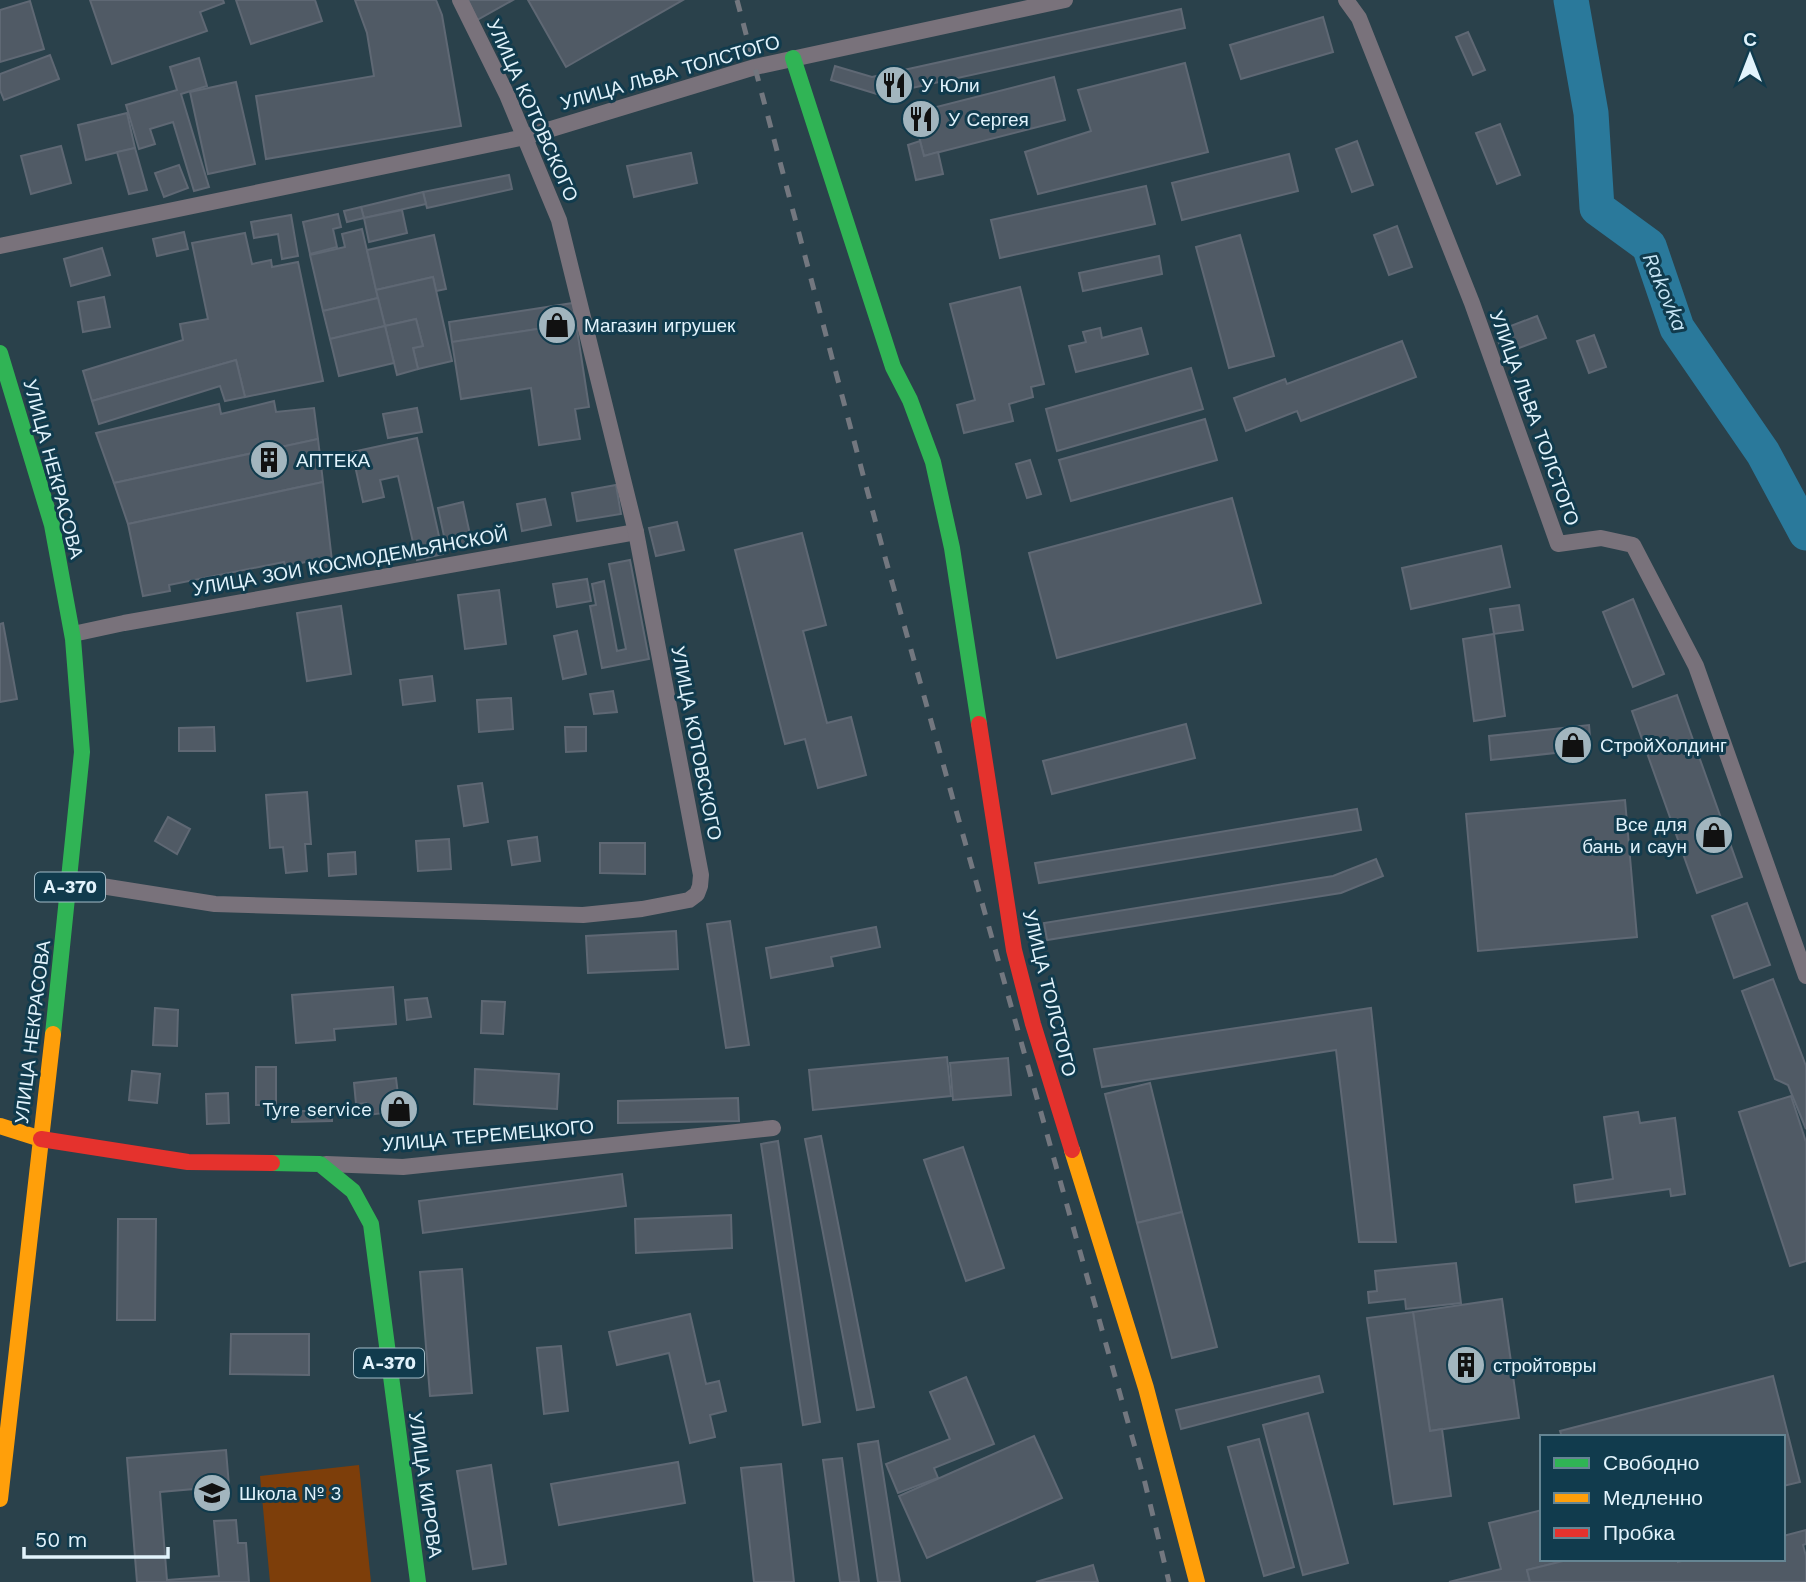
<svg xmlns="http://www.w3.org/2000/svg" width="1806" height="1582" font-family="'Work Sans',sans-serif">
<style>
.green{fill:#7d3e0a}
.lines{fill:none;stroke-linecap:round;stroke-linejoin:round}
.river{stroke:#2a799b;stroke-width:35}
.building{fill:#505a65;stroke:#5f6874;stroke-width:2}
.street{stroke:#79727b;stroke-width:16}
.fast{stroke:#30b455;stroke-width:16}
.slow{stroke:#ff9f0a;stroke-width:16}
.jam{stroke:#e5322d;stroke-width:16}
.rail{stroke:#73777f;stroke-width:5;stroke-dasharray:12 12;stroke-linecap:butt}
.labels{text-anchor:middle;stroke-width:6;stroke-linejoin:round;paint-order:stroke}
.shield{fill:#113b4d;stroke:#a3bcc8;stroke-width:2}
.shield-label{font-size:18px;font-weight:bold;fill:#e2f3fc}
.street-label{font-size:19px;fill:#e2f3fc;stroke:#113b4d}
.poi-label{font-size:19px;fill:#e2f3fc;stroke:#113b4d;text-anchor:start}
.water-label{font-size:21px;font-style:italic;fill:#c7e5f5;stroke:#113b4d}
</style>
<rect width="100%" height="100%" fill="#2a414b"/>
<polygon class="green" points="359,1465 371,1582 270,1582 260,1476"/>
<g class="lines">
<polyline class="river" points="1571,0 1591,113 1597,208 1649,246 1677,328 1763,453 1806,533"/>
</g>
<g class="building">
<polygon points="90,0 223,0 224,3 200,12 207,31 112,64"/>
<polygon points="236,0 315,0 322,21 251,44"/>
<polygon points="355,0 436,0 442,15 461,126 266,159 256,96 374,76 367,33"/>
<polygon points="468,0 513,0 477,20"/>
<polygon points="528,0 683,0 566,67"/>
<polygon points="30,1 44,49 0,62 0,10"/>
<polygon points="1181,9 1185,28 880,95 831,80 835,66 872,77"/>
<polygon points="1323,17 1333,52 1241,79 1230,45"/>
<polygon points="1468,32 1485,70 1473,75 1456,37"/>
<polygon points="50,55 59,79 4,100 0,90 0,74"/>
<polygon points="199,58 207,86 181,94 209,187 194,191 173,122 150,129 155,144 139,149 126,105 177,90 170,67"/>
<polygon points="1185,63 1208,152 1038,194 1025,152 1091,131 1078,90"/>
<polygon points="1054,77 1065,120 924,156 913,113"/>
<polygon points="236,82 255,164 208,174 190,92"/>
<polygon points="127,113 135,148 86,160 78,125"/>
<polygon points="1500,124 1520,175 1497,184 1476,133"/>
<polygon points="920,141 924,156 938,152 943,174 916,180 908,145"/>
<polygon points="1357,141 1373,185 1352,192 1336,149"/>
<polygon points="61,146 71,183 31,194 21,156"/>
<polygon points="135,148 147,190 129,194 117,152"/>
<polygon points="691,153 697,183 634,197 627,166"/>
<polygon points="1289,154 1298,191 1182,220 1172,183"/>
<polygon points="179,165 188,188 164,197 155,173"/>
<polygon points="509,175 512,189 427,208 423,192"/>
<polygon points="1146,186 1155,224 1000,258 991,220"/>
<polygon points="423,192 426,204 364,218 361,207"/>
<polygon points="361,207 364,218 347,222 344,211"/>
<polygon points="402,210 407,233 369,242 364,218"/>
<polygon points="338,214 341,227 333,229 337,247 310,254 303,222"/>
<polygon points="291,215 298,256 282,259 278,234 254,238 251,222"/>
<polygon points="1397,226 1412,267 1389,275 1374,235"/>
<polygon points="362,229 378,298 323,311 310,255 345,247 342,234"/>
<polygon points="184,232 188,249 157,256 153,239"/>
<polygon points="245,233 252,264 271,260 272,267 298,262 323,381 245,397 236,360 92,401 83,371 183,340 180,324 208,319 192,243"/>
<polygon points="434,235 446,289 436,291 433,277 376,290 367,250"/>
<polygon points="1240,235 1274,356 1229,368 1196,247"/>
<polygon points="102,248 110,275 71,286 64,259"/>
<polygon points="1159,256 1162,274 1083,291 1079,273"/>
<polygon points="433,277 452,361 418,369 413,348 423,346 416,319 385,326 376,290"/>
<polygon points="1020,287 1044,384 1031,387 1033,397 1009,404 1013,421 964,433 957,405 975,400 950,304"/>
<polygon points="104,297 110,327 83,332 78,302"/>
<polygon points="378,298 385,326 330,339 323,311"/>
<polygon points="573,303 576,323 452,342 449,322"/>
<polygon points="1537,316 1546,338 1503,354 1495,332"/>
<polygon points="416,319 423,346 413,348 418,369 397,375 385,326"/>
<polygon points="576,323 589,407 575,409 580,439 539,445 531,388 461,399 452,342"/>
<polygon points="385,326 394,363 339,376 330,339"/>
<polygon points="1100,328 1102,338 1141,328 1148,354 1076,372 1069,346 1086,342 1083,332"/>
<polygon points="1594,335 1606,367 1589,373 1577,341"/>
<polygon points="1402,341 1416,377 1301,421 1297,411 1246,431 1234,398 1285,379 1287,384"/>
<polygon points="236,360 245,397 225,401 220,386 99,424 92,401"/>
<polygon points="1191,368 1203,409 1057,451 1046,409"/>
<polygon points="274,401 276,412 314,408 318,439 114,483 96,433 219,404 221,414"/>
<polygon points="417,408 422,432 388,438 383,414"/>
<polygon points="1205,419 1217,460 1071,501 1059,460"/>
<polygon points="417,438 443,554 417,560 398,476 380,480 384,497 363,502 352,452"/>
<polygon points="318,439 323,482 128,524 114,483"/>
<polygon points="1030,460 1041,494 1027,498 1016,464"/>
<polygon points="323,482 333,570 314,574 311,561 285,566 284,562 169,585 170,591 143,596 128,524"/>
<polygon points="616,485 621,514 577,521 572,493"/>
<polygon points="1232,498 1261,603 1057,658 1029,553"/>
<polygon points="545,499 551,525 522,531 517,504"/>
<polygon points="463,502 472,544 447,550 438,508"/>
<polygon points="677,522 684,550 656,556 649,528"/>
<polygon points="802,533 826,625 803,631 827,723 851,717 866,775 818,788 805,739 785,744 735,550"/>
<polygon points="1501,546 1510,587 1411,609 1402,568"/>
<polygon points="630,560 649,659 602,668 590,606 596,605 592,584 604,581 617,651 626,649 609,564"/>
<polygon points="587,579 591,601 557,607 553,584"/>
<polygon points="499,590 506,644 465,649 458,595"/>
<polygon points="1633,599 1664,674 1633,687 1603,612"/>
<polygon points="1519,605 1523,630 1494,634 1490,609"/>
<polygon points="341,606 351,674 307,681 297,613"/>
<polygon points="3,623 17,699 0,702 0,624"/>
<polygon points="577,631 586,674 563,679 554,636"/>
<polygon points="1494,634 1505,716 1474,721 1463,639"/>
<polygon points="432,676 435,701 403,705 400,680"/>
<polygon points="613,691 617,712 594,714 590,694"/>
<polygon points="1677,695 1742,877 1697,893 1632,711"/>
<polygon points="511,698 513,729 479,732 477,700"/>
<polygon points="1186,724 1195,758 1052,794 1043,761"/>
<polygon points="1589,725 1591,749 1491,760 1489,736"/>
<polygon points="214,727 215,751 179,751 179,728"/>
<polygon points="565,727 586,727 586,751 566,752"/>
<polygon points="482,783 488,822 464,826 458,786"/>
<polygon points="307,792 311,844 305,844 307,871 286,873 283,847 270,848 266,795"/>
<polygon points="1625,800 1637,937 1478,951 1466,814"/>
<polygon points="1357,809 1361,830 1039,883 1035,863"/>
<polygon points="168,817 190,829 177,854 155,841"/>
<polygon points="537,837 540,861 512,865 508,841"/>
<polygon points="449,839 451,869 418,871 416,841"/>
<polygon points="600,843 645,843 645,874 600,873"/>
<polygon points="355,852 356,874 329,876 328,854"/>
<polygon points="1376,859 1383,876 1341,893 1047,940 1044,923 1333,876"/>
<polygon points="1747,903 1770,965 1734,978 1712,916"/>
<polygon points="730,921 749,1045 726,1048 707,924"/>
<polygon points="876,927 880,947 831,957 833,966 771,978 766,948"/>
<polygon points="676,931 678,969 588,973 586,936"/>
<polygon points="1773,979 1806,1066 1806,1129 1788,1085 1775,1079 1742,991"/>
<polygon points="393,987 396,1024 334,1029 335,1040 296,1043 292,995"/>
<polygon points="427,998 431,1017 407,1020 405,1000"/>
<polygon points="482,1001 505,1002 503,1034 481,1033"/>
<polygon points="155,1008 178,1010 177,1046 153,1045"/>
<polygon points="1371,1008 1396,1242 1359,1242 1336,1050 1102,1087 1094,1049"/>
<polygon points="947,1057 951,1096 813,1110 809,1070"/>
<polygon points="1008,1058 1011,1095 953,1100 950,1063"/>
<rect x="256" y="1067" width="20" height="38"/>
<polygon points="475,1069 559,1074 557,1109 474,1104"/>
<polygon points="132,1071 160,1074 157,1103 129,1100"/>
<polygon points="396,1078 400,1111 368,1115 366,1103 356,1104 354,1083"/>
<polygon points="1150,1083 1182,1212 1137,1223 1105,1094"/>
<polygon points="228,1093 229,1123 207,1124 206,1094"/>
<polygon points="1791,1096 1806,1142 1806,1261 1790,1266 1739,1112"/>
<polygon points="738,1098 739,1121 618,1123 618,1101"/>
<polygon points="292,1111 332,1111 332,1121 292,1122"/>
<polygon points="1638,1112 1640,1123 1675,1118 1685,1194 1671,1196 1670,1189 1576,1202 1574,1185 1613,1179 1604,1117"/>
<polygon points="821,1136 874,1407 857,1410 805,1139"/>
<polygon points="778,1141 820,1422 803,1425 761,1144"/>
<polygon points="963,1147 1004,1268 966,1281 924,1160"/>
<polygon points="622,1174 626,1206 423,1233 419,1201"/>
<polygon points="1182,1212 1217,1347 1172,1358 1137,1223"/>
<polygon points="731,1215 732,1248 636,1253 635,1219"/>
<polygon points="118,1219 156,1219 155,1320 117,1320"/>
<polygon points="1456,1263 1461,1303 1406,1309 1405,1299 1369,1303 1368,1292 1377,1291 1375,1271"/>
<polygon points="462,1269 472,1393 430,1396 420,1272"/>
<polygon points="1502,1299 1519,1418 1430,1431 1413,1312"/>
<polygon points="1413,1312 1430,1431 1442,1429 1451,1496 1394,1504 1367,1318"/>
<polygon points="690,1314 706,1384 719,1381 726,1411 710,1415 715,1437 690,1443 669,1353 617,1365 609,1332"/>
<polygon points="231,1334 309,1334 309,1375 230,1374"/>
<polygon points="561,1346 568,1411 544,1414 537,1348"/>
<polygon points="1319,1376 1323,1392 1181,1429 1176,1410"/>
<polygon points="1773,1376 1800,1482 1783,1486 1783,1437 1562,1437 1560,1431"/>
<polygon points="966,1377 994,1444 934,1468 938,1478 898,1493 886,1464 950,1439 930,1392"/>
<polygon points="1308,1413 1348,1563 1303,1575 1263,1425"/>
<polygon points="1034,1436 1062,1498 927,1558 899,1496"/>
<polygon points="1259,1439 1294,1567 1264,1576 1228,1447"/>
<polygon points="878,1441 900,1582 878,1582 858,1444"/>
<polygon points="226,1450 229,1486 160,1492 167,1580 219,1576 214,1521 236,1520 238,1543 246,1543 249,1582 137,1582 127,1458"/>
<polygon points="842,1458 859,1582 840,1582 823,1460"/>
<polygon points="678,1462 685,1503 559,1525 551,1484"/>
<polygon points="781,1464 794,1582 754,1582 741,1468"/>
<polygon points="491,1465 506,1564 473,1569 457,1471"/>
<polygon points="1542,1510 1542,1559 1555,1559 1556,1563 1527,1570 1530,1582 1449,1582 1501,1569 1489,1523"/>
<polygon points="1806,1530 1806,1544 1803,1545 1806,1556 1806,1582 1530,1582 1527,1570 1571,1559 1678,1559 1678,1562 1690,1559 1783,1559 1783,1536"/>
<polygon points="1093,1565 1098,1582 1036,1582"/>
</g>
<g class="lines">
<g class="street">
<polyline points="1346,0 1359,18 1472,303 1558,544 1601,538 1633,545 1696,666 1806,976"/>
<polyline points="0,246 525,137 755,67 1065,0"/>
<polyline points="73,634 124,623 636,532"/>
<polyline points="70,881 215,904 583,915 642,909 689,900 697,894 700,886 701,875 636,532 559,220 507,95 460,0"/>
<polyline points="326,1164 403,1167 773,1128"/>
</g>
<g class="fast">
<polyline points="793,58 893,367 910,400 933,462 952,548 979,724"/>
<polyline points="0,353 52,525 73,639 82,752 53,1034"/>
<polyline points="272,1163 320,1164 353,1191 371,1224 418,1582"/>
</g>
<g class="slow">
<polyline points="0,1126 41,1139"/>
<polyline points="1072,1150 1146,1388 1197,1582"/>
<polyline points="0,1499 53,1034"/>
</g>
<g class="jam">
<polyline points="979,724 1014,950 1033,1024 1072,1150"/>
<polyline points="41,1139 188,1162 272,1163"/>
</g>
<polyline class="rail" points="737,0 883,550 1145,1483 1169,1582"/>
</g>
<defs>
<symbol id="restaurant-disc" viewBox="-11 -11 22 22"><circle r="9.5" fill="#a2b5be" stroke="#113b4d"/><path d="M-5-6h1v4h1v-4h1v4h1v-4h1v5L-1.5 .5V6h-2V.5L-5-1ZM5-6V6H3V1.5H1.5Q1.5-4 5-6Z" fill="#111"/></symbol>
<symbol id="shop-disc" viewBox="-11 -11 22 22"><circle r="9.5" fill="#a2b5be" stroke="#113b4d"/><path d="M-5-2.5h2.3a2.7 3.5 0 0 1 5.4 0H5L5.5 6h-11ZM-1.5-2.5h3a1.5 2.3 0 0 0-3 0Z" fill="#111"/></symbol>
<symbol id="building-disc" viewBox="-11 -11 22 22"><circle r="9.5" fill="#a2b5be" stroke="#113b4d"/><path d="M-4-6H4V6H1V3H-1V6H-4ZM-2.5-4.3h1.7v1.8h-1.7ZM.8-4.3h1.7v1.8H.8ZM-2.5-1h1.7V.8h-1.7ZM.8-1h1.7V.8H.8Z" fill="#111"/></symbol>
<symbol id="school-disc" viewBox="-11 -11 22 22"><circle r="9.5" fill="#a2b5be" stroke="#113b4d"/><path d="M0-5L7-2L0 1L-7-2ZM-4 1L0 2.5L4 1V4Q0 6-4 4Z" fill="#111"/></symbol>
</defs>
<g fill-rule="evenodd">
<use href="#restaurant-disc" x="872" y="63" width="44" height="44"/>
<use href="#restaurant-disc" x="899" y="97" width="44" height="44"/>
<use href="#shop-disc" x="535" y="303" width="44" height="44"/>
<use href="#building-disc" x="247" y="438" width="44" height="44"/>
<use href="#shop-disc" x="1551" y="723" width="44" height="44"/>
<use href="#shop-disc" x="1692" y="813" width="44" height="44"/>
<use href="#shop-disc" x="377" y="1087" width="44" height="44"/>
<use href="#building-disc" x="1444" y="1343" width="44" height="44"/>
<use href="#school-disc" x="190" y="1471" width="44" height="44"/>
</g>
<g class="labels">
<g class="shield">
<rect x="35" y="872.5" width="70" height="29" rx="5"/>
<rect x="354" y="1348.5" width="70" height="29" rx="5"/>
</g>
<g class="shield-label">
<text x="70" y="893">А-370</text>
<text x="389" y="1369">А-370</text>
</g>
<g class="street-label">
<text transform="translate(670 72) rotate(-16)" y="7">УЛИЦА ЛЬВА ТОЛСТОГО</text>
<text transform="translate(533 110) rotate(66)" y="7">УЛИЦА КОТОВСКОГО</text>
<text transform="translate(1535 418) rotate(70)" y="7">УЛИЦА ЛЬВА ТОЛСТОГО</text>
<text transform="translate(54 469) rotate(75)" y="7">УЛИЦА НЕКРАСОВА</text>
<text transform="translate(350 561) rotate(-10)" y="7">УЛИЦА ЗОИ КОСМОДЕМЬЯНСКОЙ</text>
<text transform="translate(697 743) rotate(79)" y="7">УЛИЦА КОТОВСКОГО</text>
<text transform="translate(1050 993) rotate(76)" y="7">УЛИЦА ТОЛСТОГО</text>
<text transform="translate(32 1032) rotate(-83)" y="7">УЛИЦА НЕКРАСОВА</text>
<text transform="translate(488 1135) rotate(-5)" y="7">УЛИЦА ТЕРЕМЕЦКОГО</text>
<text transform="translate(426 1485) rotate(82)" y="7">УЛИЦА КИРОВА</text>
</g>
<g class="poi-label">
<text x="921" y="92">У Юли</text>
<text x="948" y="126">У Сергея</text>
<text x="584" y="332">Магазин игрушек</text>
<text x="296" y="467">АПТЕКА</text>
<text x="1600" y="752">СтройХолдинг</text>
<text x="1687" y="831" text-anchor="end">Все для<tspan x="1687" dy="22">бань и саун</tspan></text>
<text x="372" y="1116" text-anchor="end">Tyre service</text>
<text x="1493" y="1372">стройтовры</text>
<text x="239" y="1500">Школа № 3</text>
</g>
<g class="water-label">
<text transform="translate(1665 292) rotate(67)" y="7">Rakovka</text>
</g>
</g>
<rect x="1540" y="1435" width="245" height="126" fill="#113b4d" stroke="#658593" stroke-width="2"/>
<rect x="1554" y="1458" width="35" height="10" fill="#30b455" stroke="#658593" stroke-width="2"/>
<text x="1603" y="1470" font-size="21" fill="#e2f3fc">Свободно</text>
<rect x="1554" y="1493" width="35" height="10" fill="#ff9f0a" stroke="#658593" stroke-width="2"/>
<text x="1603" y="1505" font-size="21" fill="#e2f3fc">Медленно</text>
<rect x="1554" y="1528" width="35" height="10" fill="#e5322d" stroke="#658593" stroke-width="2"/>
<text x="1603" y="1540" font-size="21" fill="#e2f3fc">Пробка</text>
<g transform="translate(1750 56)" stroke="#113b4d" stroke-width="5" paint-order="stroke">
<path d="M0-5L12 26L0 18L-12 26Z" fill="#e2f3fc"/>
<text y="-10" font-size="19" font-weight="bold" text-anchor="middle" fill="#e2f3fc">С</text>
</g>
<path d="M24 1547v10h144v-10" fill="none" stroke="#e2f3fc" stroke-width="3.5"/>
<text x="35" y="1547" font-size="21" fill="#e2f3fc" stroke="#113b4d" stroke-width="5" paint-order="stroke">50 m</text>
</svg>
